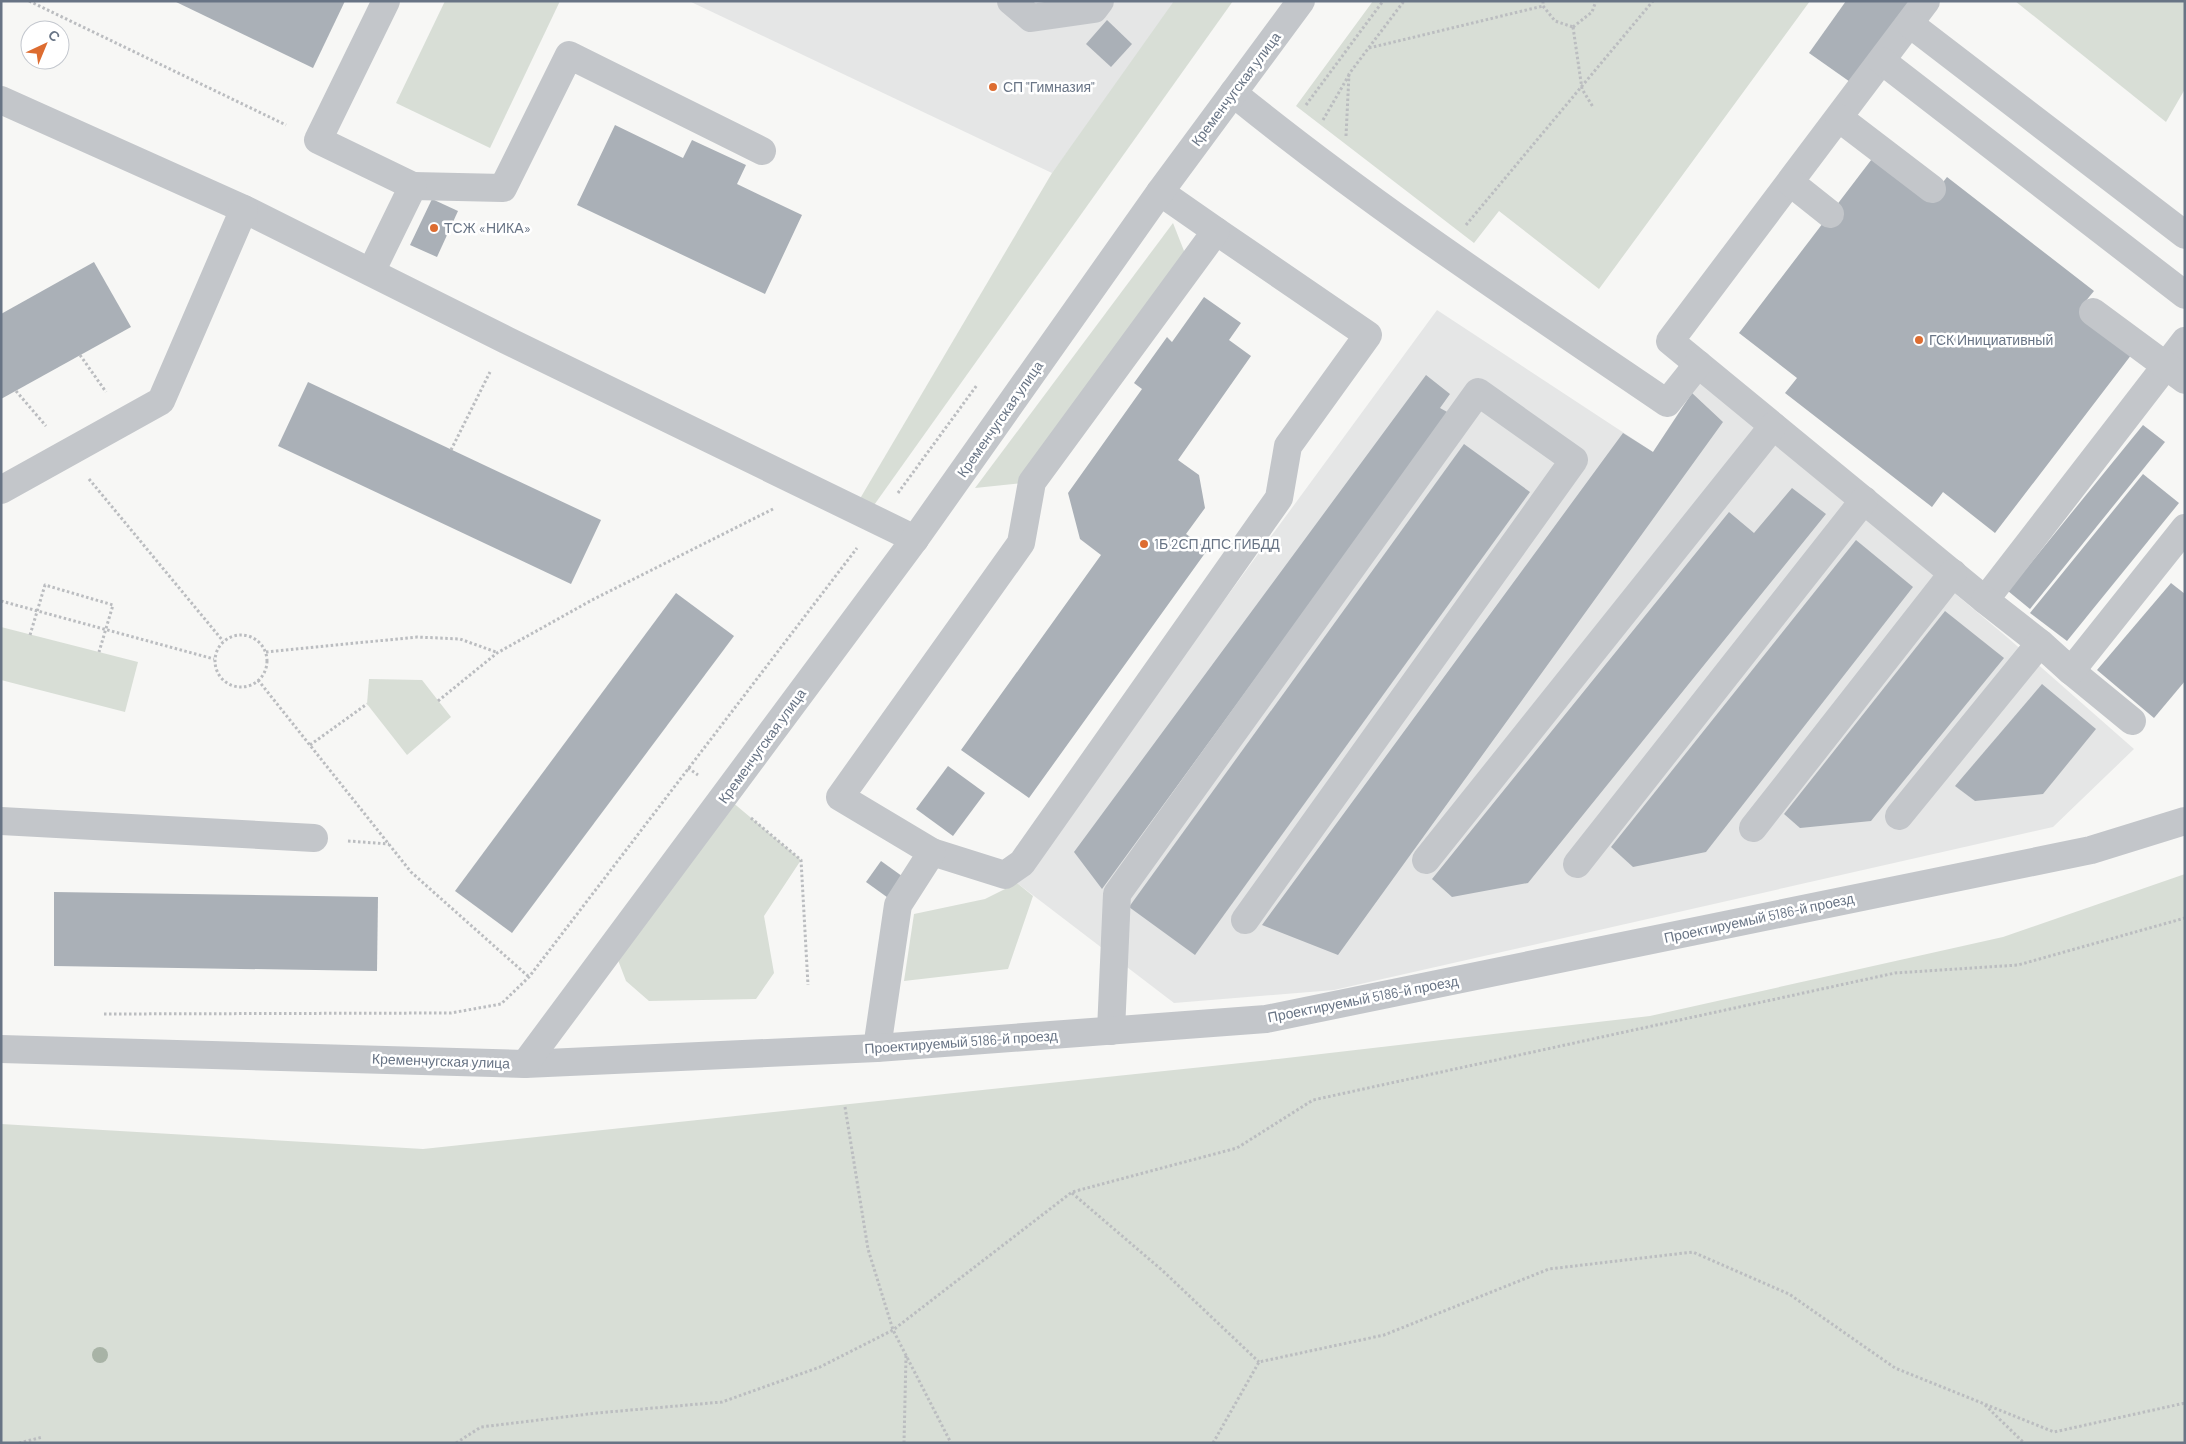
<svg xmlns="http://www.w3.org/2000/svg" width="2186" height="1444" font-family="Barlow,sans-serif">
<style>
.built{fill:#e5e6e6}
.green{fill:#d8ded6}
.building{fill:#aab0b7}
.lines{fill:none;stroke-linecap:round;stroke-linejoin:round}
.path{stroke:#bbbdc0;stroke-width:3;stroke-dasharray:2.5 2.5;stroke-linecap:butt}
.minor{stroke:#c3c6ca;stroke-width:28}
.tree{fill:#a8b3a6}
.poi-dot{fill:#dd6c30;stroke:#fff;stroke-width:2}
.labels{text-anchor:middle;stroke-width:5;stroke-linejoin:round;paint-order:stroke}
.poi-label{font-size:14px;fill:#687485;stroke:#fff;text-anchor:start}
.street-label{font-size:14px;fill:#687485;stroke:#fff}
</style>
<rect width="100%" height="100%" fill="#f7f7f5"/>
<g class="built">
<polygon points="689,1 1180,1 1052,173"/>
<polygon points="1437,310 1653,452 1700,380 2008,638 2134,749 2053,827 1334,990 1174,1003 1017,883"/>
</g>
<g class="green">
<polygon points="445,1 560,1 490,148 396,103"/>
<polygon points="1174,1 1233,1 867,515 858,502 1052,173"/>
<polygon points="1373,1 1810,1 1599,289 1499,211 1474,243 1296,106"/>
<polygon points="2015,1 2185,1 2185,89 2166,122"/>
<polygon points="1173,223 1190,266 1032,482 975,488"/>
<polygon points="1,627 138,662 125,712 1,680"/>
<polygon points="369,679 422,680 451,717 407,755 367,704"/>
<polygon points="725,796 801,860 764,916 774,973 756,999 649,1001 626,981 613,947"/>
<polygon points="2185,874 2185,1443 1,1443 1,1124 423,1149 1278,1059 1650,1016 2003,937"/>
<polygon points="1017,883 1033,896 1008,969 904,981 914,914 985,899"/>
</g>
<g class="building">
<polygon points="174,1 345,1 313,68"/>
<polygon points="1846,1 1912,1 1853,84 1809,53"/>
<polygon points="1107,20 1132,44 1111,67 1086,44"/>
<polygon points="615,125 683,158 692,140 746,165 737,184 802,215 765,294 577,205"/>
<polygon points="1878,151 1934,194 1947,177 2094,291 2080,308 2135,350 1995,533 1943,492 1932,507 1785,393 1797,378 1739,333"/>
<polygon points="432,199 458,211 437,257 410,245"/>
<polygon points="94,262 131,327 1,399 1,314"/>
<polygon points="1204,297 1241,323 1229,340 1251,356 1178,460 1199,475 1205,508 1186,534 1208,549 1029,798 961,750 1101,555 1080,539 1068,493 1142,389 1134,383 1167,337 1172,342"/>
<polygon points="1426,375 1450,394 1440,408 1449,413 1102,889 1074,852"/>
<polygon points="308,382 601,520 571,584 278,446"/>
<polygon points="1692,393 1723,422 1338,955 1262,925 1623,433 1653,452"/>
<polygon points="2143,425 2165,442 2030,609 2008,591"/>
<polygon points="1464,444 1530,492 1195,955 1129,907"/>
<polygon points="2143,474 2179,503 2067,641 2030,613"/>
<polygon points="1792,488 1826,514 1528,883 1452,897 1432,879 1729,512 1754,533"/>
<polygon points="1856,540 1913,587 1706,852 1633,867 1611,847"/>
<polygon points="2171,583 2185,594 2185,681 2154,718 2097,670"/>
<polygon points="676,593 734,636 512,933 455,891"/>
<polygon points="1945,611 2004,658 1871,821 1800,828 1784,814"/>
<polygon points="2042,684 2096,729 2043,794 1975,801 1955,786"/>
<polygon points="948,766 985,793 953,836 916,809"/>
<polygon points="881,861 913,884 898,905 866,882"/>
<polygon points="54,892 378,897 377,971 54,966"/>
</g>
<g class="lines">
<g class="path">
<polyline points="29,1 286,125"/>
<polyline points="1543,1 1543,6 1555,21 1573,27"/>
<polyline points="1573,27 1582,89 1593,107"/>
<polyline points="1573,27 1592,12 1596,1"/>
<polyline points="1369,48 1543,6"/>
<polyline points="1306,105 1383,1"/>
<polyline points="1323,120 1349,75"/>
<polyline points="1346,136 1349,74 1404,1"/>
<polyline points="1466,225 1653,1"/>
<polyline points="80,355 106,392"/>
<polyline points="16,391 46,426"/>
<polyline points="451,450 490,372"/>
<polyline points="89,479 223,641"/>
<polyline points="898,493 977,385"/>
<polyline points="1,601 214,659"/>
<circle cx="241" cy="661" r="26"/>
<polyline points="30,635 45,585 113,605 99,652"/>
<polyline points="266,652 417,637 460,639 496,652"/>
<polyline points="258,680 411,872 529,977"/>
<polyline points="438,701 497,653 592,600 773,509"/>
<polyline points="310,745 367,704"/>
<polyline points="688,768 698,775"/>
<polyline points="751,818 801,860 808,985"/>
<polyline points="348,841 389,844"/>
<polyline points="104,1014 451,1013 501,1004 529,977 857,548"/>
<polyline points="845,1107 868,1249 893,1330 951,1443"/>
<polyline points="1072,1193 1163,1271 1259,1362"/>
<polyline points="1985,1405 2024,1443"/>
<polyline points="19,1443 43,1437"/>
<polyline points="456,1443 481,1427 597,1413 722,1402 820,1367 893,1330 1072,1192 1237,1148 1313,1100 1895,973 2018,965 2185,918"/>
<polyline points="904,1443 906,1356"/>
<polyline points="1213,1443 1259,1362 1384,1335 1549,1269 1693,1252 1789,1294 1895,1368 2054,1432 2185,1403"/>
</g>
<g class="minor">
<polyline points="1011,1 1031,18 1094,9 1100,1"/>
<polyline points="1926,1 1670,341 1985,600 2185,341"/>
<polyline points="1910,24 2185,235"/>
<polyline points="1882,61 2185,295"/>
<path d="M1233 93C1371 205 1520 303 1667 403L1698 364"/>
<polyline points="1,100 244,209 506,340 915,539"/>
<polyline points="1839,118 1932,189"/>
<polyline points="1791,183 1830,214"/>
<polyline points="413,186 503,188 569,55 762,151"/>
<polyline points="371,272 413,186 318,140 386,1"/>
<polyline points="2093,312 2185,380"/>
<polyline points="1,490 161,401 244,209"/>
<polyline points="1985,600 2040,643"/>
<polyline points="2071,671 2132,721"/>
<polyline points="1899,816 2040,643 2071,671 2185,528"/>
<polyline points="1,821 314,838"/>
<polyline points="1753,828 1953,573"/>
<polyline points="932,852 1005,875 1022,863 1279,498 1288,446 1368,335 1216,231"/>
<polyline points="1426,860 1773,426"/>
<polyline points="1577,864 1864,500"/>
<polyline points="1111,1031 1117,894 1478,392 1574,460 1245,920"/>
<polyline points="877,1048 898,905 932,852 840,797 1021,543 1032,482 1216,231 1160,192"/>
<polyline points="1,1049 525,1064 877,1048 1266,1019 2091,850 2185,821"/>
<polyline points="525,1064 915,539 1160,192 1301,1"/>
</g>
</g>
<circle class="tree" cx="100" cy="1355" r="8"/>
<g class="poi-dot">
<circle cx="993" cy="87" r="5"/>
<circle cx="434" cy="228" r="5"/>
<circle cx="1919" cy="340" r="5"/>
<circle cx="1144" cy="544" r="5"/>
</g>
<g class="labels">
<g class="poi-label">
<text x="1003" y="92">СП "Гимназия"</text>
<text x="444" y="233">ТСЖ «НИКА»</text>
<text x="1929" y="345">ГСК Инициативный</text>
<text x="1154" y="549">1Б 2СП ДПС ГИБДД</text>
</g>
<g class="street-label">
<text transform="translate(1236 89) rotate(-53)" y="5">Кременчугская улица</text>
<text transform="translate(1000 419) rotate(-55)" y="5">Кременчугская улица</text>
<text transform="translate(762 746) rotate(-54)" y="5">Кременчугская улица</text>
<text transform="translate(1759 918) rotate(-12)" y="5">Проектируемый 5186-й проезд</text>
<text transform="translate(1363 999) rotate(-11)" y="5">Проектируемый 5186-й проезд</text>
<text transform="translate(961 1042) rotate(-4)" y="5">Проектируемый 5186-й проезд</text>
<text transform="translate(441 1061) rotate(2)" y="5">Кременчугская улица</text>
</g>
</g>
<rect width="2186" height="1444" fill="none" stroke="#687485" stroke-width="5"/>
<g transform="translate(45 45) rotate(44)"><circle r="24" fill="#ffffff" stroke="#c3c7ce"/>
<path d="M0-4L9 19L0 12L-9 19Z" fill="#dd6c30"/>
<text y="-8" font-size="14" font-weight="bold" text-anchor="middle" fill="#687485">С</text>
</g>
</svg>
